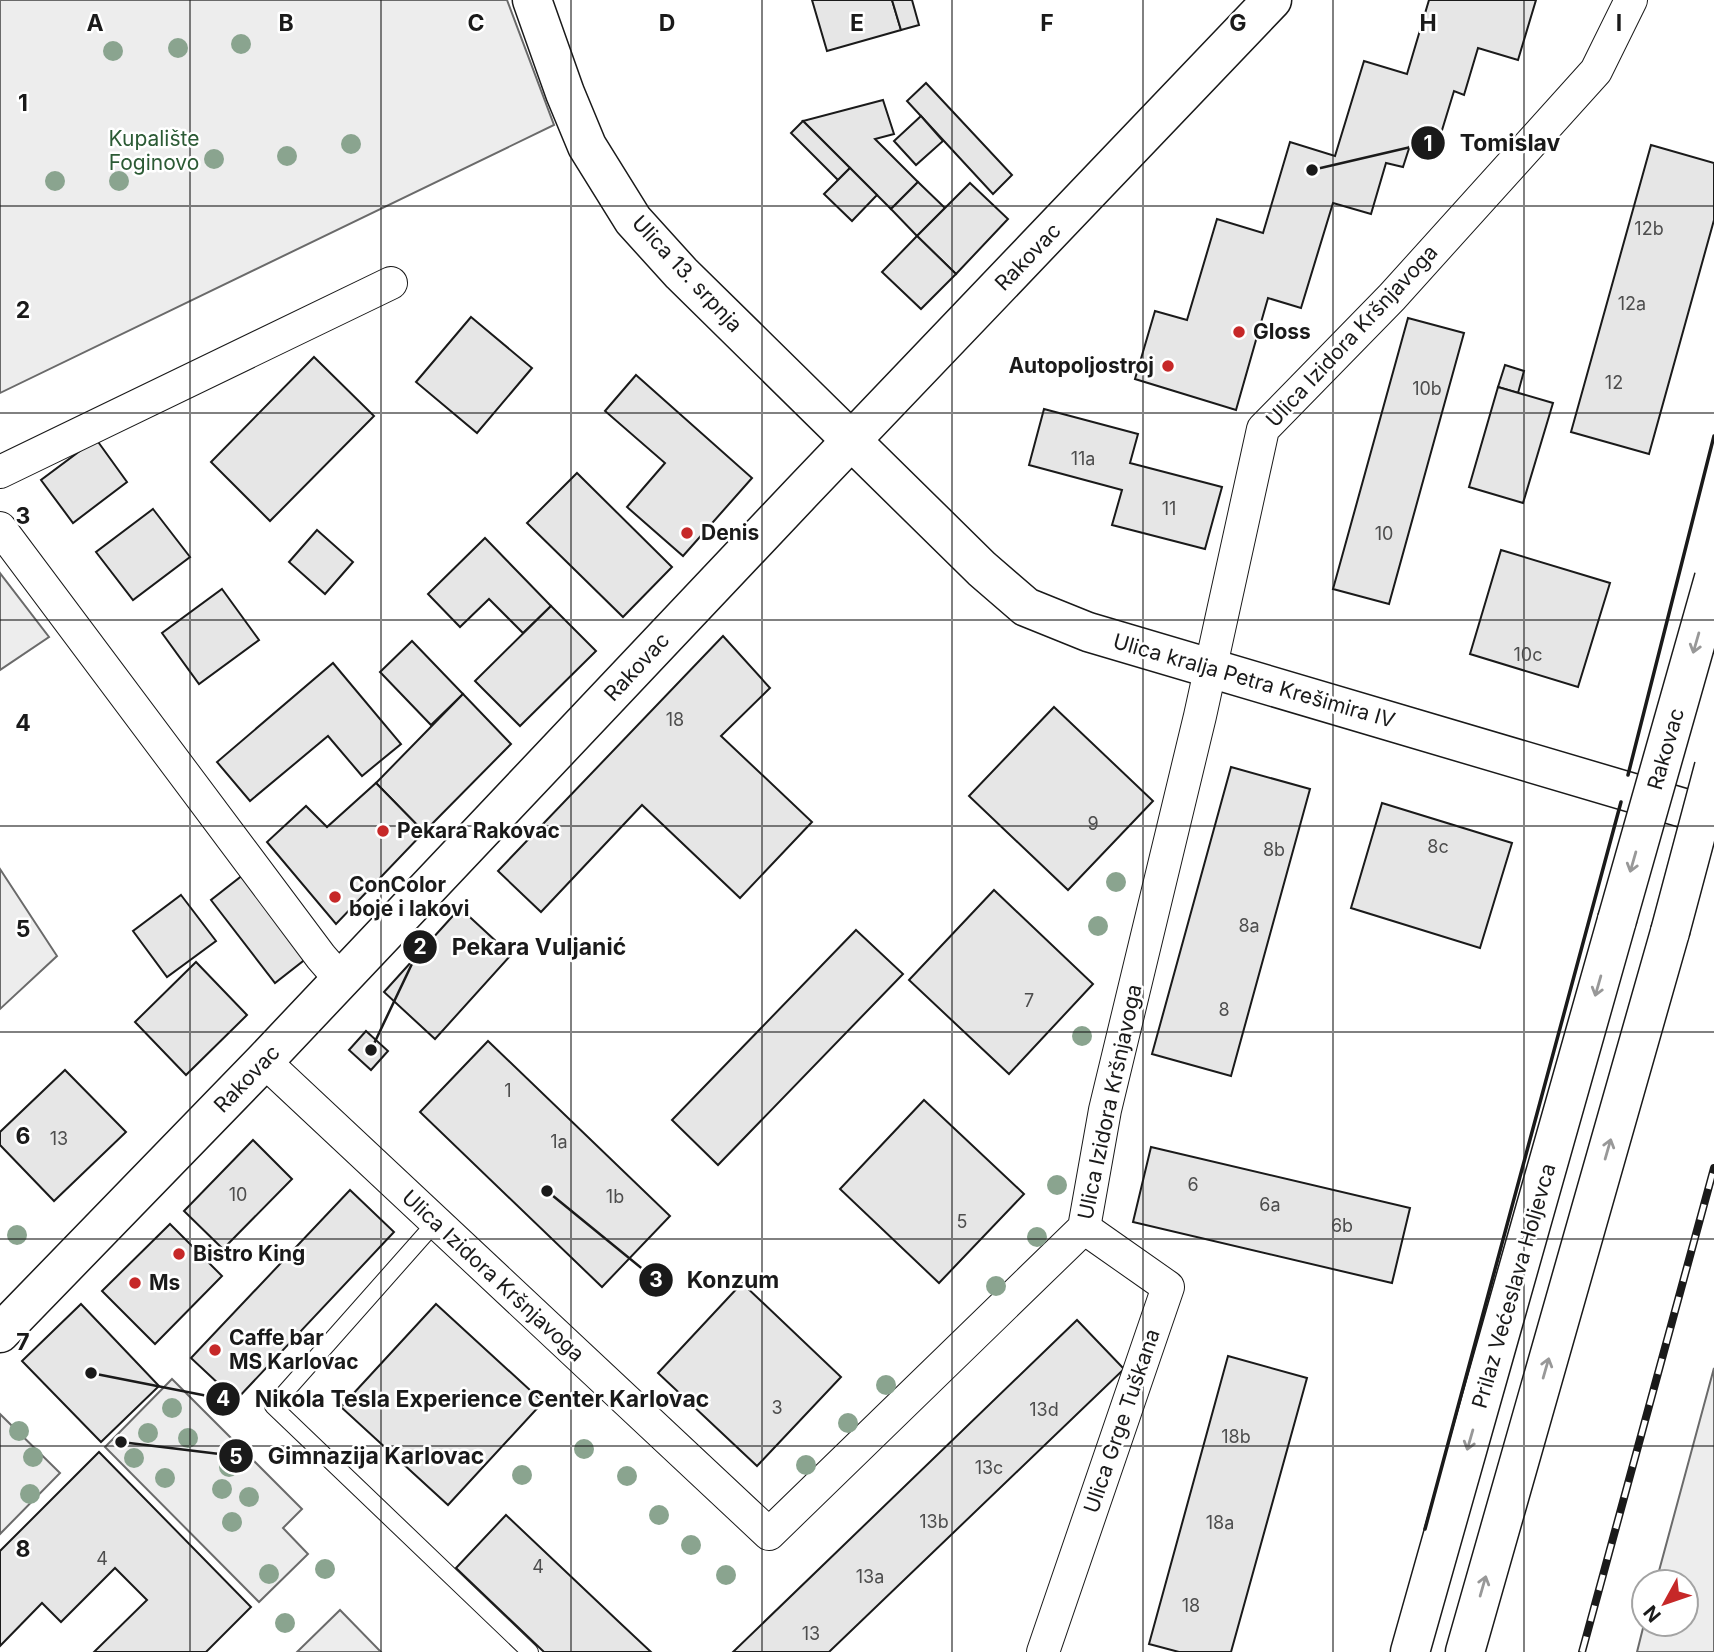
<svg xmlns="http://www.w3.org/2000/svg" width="1714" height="1652" font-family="Inter,sans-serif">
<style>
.built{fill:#ededed;stroke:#6a6a6a;stroke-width:2}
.building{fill:#e6e6e6;stroke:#1a1a1a;stroke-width:2}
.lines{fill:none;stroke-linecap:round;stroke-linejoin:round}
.service-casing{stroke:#1a1a1a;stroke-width:18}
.minor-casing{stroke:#1a1a1a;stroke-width:34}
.tertiary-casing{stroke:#1a1a1a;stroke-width:41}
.secondary-casing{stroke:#1a1a1a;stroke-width:41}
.trunk-casing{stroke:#1a1a1a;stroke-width:41}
.service{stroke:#fff;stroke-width:16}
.minor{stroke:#fff;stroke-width:32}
.tertiary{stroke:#fff;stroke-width:38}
.secondary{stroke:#fff;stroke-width:38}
.trunk{stroke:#fff;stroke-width:38}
.rail-casing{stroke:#1a1a1a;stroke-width:8}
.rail{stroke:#fff;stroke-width:5;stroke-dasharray:16;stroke-linecap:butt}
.trunk-bridge-casing{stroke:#1a1a1a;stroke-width:41;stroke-linecap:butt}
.trunk-bridge{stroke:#fff;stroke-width:38}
.wall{stroke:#1a1a1a;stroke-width:3.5}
.tree{fill:#8aa48f}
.oneway{stroke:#989898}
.grid{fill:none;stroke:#1a1a1a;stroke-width:2;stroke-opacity:0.55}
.poi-dot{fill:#c62828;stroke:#fff;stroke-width:2.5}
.labels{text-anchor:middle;stroke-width:5;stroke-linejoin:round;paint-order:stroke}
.number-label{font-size:18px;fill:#4d4d4d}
.park-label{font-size:21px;fill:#2b5a34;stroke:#fff}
.street-label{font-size:21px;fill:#1a1a1a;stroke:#fff}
.poi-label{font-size:21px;font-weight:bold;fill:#1a1a1a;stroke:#fff;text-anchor:start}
.grid-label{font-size:23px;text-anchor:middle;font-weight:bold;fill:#1a1a1a;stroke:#fff;stroke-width:5;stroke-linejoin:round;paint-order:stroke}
.leader{fill:none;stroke:#1a1a1a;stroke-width:2.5}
.callout-dot{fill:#1a1a1a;stroke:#fff;stroke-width:2.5}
.mark-label{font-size:21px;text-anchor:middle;font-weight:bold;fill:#fff}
.callout-label{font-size:23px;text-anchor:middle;font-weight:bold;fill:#1a1a1a;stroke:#fff;stroke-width:5;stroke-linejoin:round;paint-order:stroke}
</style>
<rect width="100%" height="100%" fill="#fff"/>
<g class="built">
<polygon points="0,0 507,0 554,125 0,393"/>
<polygon points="0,573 49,637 0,670"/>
<polygon points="0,869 57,956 0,1009"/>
<polygon points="1714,1368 1714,1652 1637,1652 1644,1624 1686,1624 1686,1582 1656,1582"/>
<polygon points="172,1379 302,1509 283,1528 308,1554 259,1602 105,1447"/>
<polygon points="0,1414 60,1473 0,1534"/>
<polygon points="340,1610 381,1652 297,1652"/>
</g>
<g class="building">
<polygon points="812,0 892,0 901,30 827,51"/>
<polygon points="892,0 912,0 919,25 901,30"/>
<polygon points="1429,0 1536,0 1518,60 1478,48 1464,95 1454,91 1439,140 1414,133 1403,167 1386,163 1371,214 1333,203 1301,308 1268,298 1236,410 1135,379 1155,311 1187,320 1217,219 1263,233 1290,142 1335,156 1364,61 1407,74"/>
<polygon points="926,83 1012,175 993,194 907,101"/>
<polygon points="883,100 894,134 875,139 918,182 891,209 803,121"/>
<polygon points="921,116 943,141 916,165 894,141"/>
<polygon points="803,121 850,168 838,180 791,133"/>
<polygon points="1651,145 1714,163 1714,220 1649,454 1571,432"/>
<polygon points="850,168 877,195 852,221 824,194"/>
<polygon points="918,182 945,208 917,236 891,209"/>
<polygon points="970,183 1008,219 956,274 917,236"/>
<polygon points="917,236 956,274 921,309 882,272"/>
<polygon points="471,317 532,368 477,433 416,382"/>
<polygon points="1408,318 1464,333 1389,604 1333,589"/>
<polygon points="314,357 374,416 270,521 211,462"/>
<polygon points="1505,365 1524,371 1518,393 1498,387"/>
<polygon points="636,375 752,478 683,556 627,507 665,463 605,411"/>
<polygon points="1498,387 1553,403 1523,503 1469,487"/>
<polygon points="1044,409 1138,434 1130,463 1222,487 1205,549 1112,525 1122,490 1029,465"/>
<polygon points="96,439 127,482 73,523 41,480"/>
<polygon points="577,473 672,567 623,617 527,523"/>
<polygon points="153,509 190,557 133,600 96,552"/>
<polygon points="317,530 353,562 325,594 289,562"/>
<polygon points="485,538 551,606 523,633 489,599 460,627 428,594"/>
<polygon points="1501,550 1610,583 1578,687 1470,654"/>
<polygon points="222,589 259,640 199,684 162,633"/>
<polygon points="551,606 596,651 520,726 475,681"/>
<polygon points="723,636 770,688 721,736 812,822 740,898 642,805 541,912 498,871"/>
<polygon points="412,641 463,694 431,725 380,672"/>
<polygon points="333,663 401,744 362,776 328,736 250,801 217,762"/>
<polygon points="463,694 511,744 424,832 376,783"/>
<polygon points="1054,707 1153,801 1068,890 969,796"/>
<polygon points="1231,767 1310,789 1231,1076 1152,1054"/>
<polygon points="376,783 424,832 336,924 267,842 306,806 327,827"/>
<polygon points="1382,803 1512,843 1480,948 1351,908"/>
<polygon points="248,871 312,954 275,983 211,900"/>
<polygon points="994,890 1093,984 1009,1074 909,980"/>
<polygon points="181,895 216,941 167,977 133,931"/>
<polygon points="460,908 511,955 435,1039 384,992"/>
<polygon points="856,930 903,974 718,1165 672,1120"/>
<polygon points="196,962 247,1015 186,1075 135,1022"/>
<polygon points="366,1031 388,1051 371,1070 349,1050"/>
<polygon points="488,1041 670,1216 602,1287 420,1112"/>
<polygon points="65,1070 126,1132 54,1201 0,1145 0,1132"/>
<polygon points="924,1100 1024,1194 939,1283 840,1189"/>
<polygon points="253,1140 292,1179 223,1249 184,1211"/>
<polygon points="1151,1147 1410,1208 1392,1283 1133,1222"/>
<polygon points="350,1190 394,1232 236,1400 191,1358"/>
<polygon points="170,1224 222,1276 155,1344 102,1291"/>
<polygon points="742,1283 841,1377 757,1466 658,1373"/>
<polygon points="81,1304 159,1386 101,1442 22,1361"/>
<polygon points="436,1304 543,1402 448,1505 341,1407"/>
<polygon points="1077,1320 1124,1369 829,1652 733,1652"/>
<polygon points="1228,1356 1307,1378 1231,1652 1179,1652 1149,1644"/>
<polygon points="99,1452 251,1607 206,1652 94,1652 147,1600 115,1568 61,1622 42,1603 0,1646 0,1551"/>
<polygon points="506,1515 619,1622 651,1652 544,1652 456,1568"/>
</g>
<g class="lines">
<defs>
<polyline id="service" points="435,1223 273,1406 530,1652"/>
<g id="minor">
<polyline points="0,472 391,283"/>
<polyline points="0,528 321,957 341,980"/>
<polyline points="264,1061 769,1534 1084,1228 1105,1110 1200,716 1263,429 1392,297 1596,71 1631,0"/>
<polyline points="1043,1652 1168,1287 1084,1228"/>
</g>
<polyline id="tertiary" points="532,0 565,93 587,146 633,220 681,273 982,569 1026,607 1088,632 1714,817"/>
<polyline id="secondary" points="0,1333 264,1061 802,492 1272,0"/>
<g id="trunk">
<polyline points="1410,1652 1617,920"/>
<polyline points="1465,1652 1670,932"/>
</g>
</defs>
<use href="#service" class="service-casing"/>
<use href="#minor" class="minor-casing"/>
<use href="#tertiary" class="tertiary-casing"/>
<use href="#secondary" class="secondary-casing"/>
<use href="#trunk" class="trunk-casing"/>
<use href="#service" class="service"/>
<use href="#minor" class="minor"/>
<use href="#tertiary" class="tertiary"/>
<use href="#secondary" class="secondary"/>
<use href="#trunk" class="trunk"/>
<defs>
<polyline id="rail" points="1582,1652 1714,1168"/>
</defs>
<use href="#rail" class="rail-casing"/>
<use href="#rail" class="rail"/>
<defs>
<g id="trunk-bridge">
<polyline points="1617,920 1714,578"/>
<polyline points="1670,932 1714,767"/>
</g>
</defs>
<use href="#trunk-bridge" class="trunk-bridge-casing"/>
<use href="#trunk-bridge" class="trunk-bridge"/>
<g class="wall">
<polyline points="1628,775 1714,436"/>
<polyline points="1425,1529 1621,802"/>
</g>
</g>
<g class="tree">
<circle cx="241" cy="44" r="10"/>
<circle cx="178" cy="48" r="10"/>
<circle cx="113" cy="51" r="10"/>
<circle cx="351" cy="144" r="10"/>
<circle cx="287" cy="156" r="10"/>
<circle cx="214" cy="159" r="10"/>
<circle cx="55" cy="181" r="10"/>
<circle cx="119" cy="181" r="10"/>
<circle cx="1116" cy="882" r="10"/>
<circle cx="1098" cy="926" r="10"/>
<circle cx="1082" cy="1036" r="10"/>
<circle cx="1057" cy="1185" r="10"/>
<circle cx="17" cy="1235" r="10"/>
<circle cx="1037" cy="1237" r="10"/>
<circle cx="996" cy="1286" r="10"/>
<circle cx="886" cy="1385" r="10"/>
<circle cx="172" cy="1408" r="10"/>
<circle cx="848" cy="1423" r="10"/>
<circle cx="19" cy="1431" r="10"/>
<circle cx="148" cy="1433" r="10"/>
<circle cx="188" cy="1438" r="10"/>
<circle cx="584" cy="1449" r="10"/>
<circle cx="33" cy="1457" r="10"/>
<circle cx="134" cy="1458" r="10"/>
<circle cx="806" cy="1465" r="10"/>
<circle cx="229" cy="1467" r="10"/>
<circle cx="522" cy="1475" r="10"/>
<circle cx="627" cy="1476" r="10"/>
<circle cx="165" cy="1478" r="10"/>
<circle cx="222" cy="1489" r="10"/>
<circle cx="30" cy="1494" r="10"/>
<circle cx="249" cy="1497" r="10"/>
<circle cx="659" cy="1515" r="10"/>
<circle cx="232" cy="1522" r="10"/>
<circle cx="691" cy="1545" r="10"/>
<circle cx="325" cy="1569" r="10"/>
<circle cx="269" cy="1574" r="10"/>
<circle cx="726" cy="1575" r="10"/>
<circle cx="285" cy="1623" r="10"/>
</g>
<defs><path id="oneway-shaft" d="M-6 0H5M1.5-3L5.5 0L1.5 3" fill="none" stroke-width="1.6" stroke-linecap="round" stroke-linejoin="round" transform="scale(1.75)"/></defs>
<g class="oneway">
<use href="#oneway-shaft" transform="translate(1696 643) rotate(106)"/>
<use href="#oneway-shaft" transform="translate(1633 862) rotate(106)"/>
<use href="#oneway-shaft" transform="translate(1598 986) rotate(106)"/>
<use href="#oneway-shaft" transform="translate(1608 1149) rotate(-74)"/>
<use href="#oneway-shaft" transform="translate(1546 1368) rotate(-74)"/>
<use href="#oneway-shaft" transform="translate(1470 1440) rotate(106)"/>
<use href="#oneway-shaft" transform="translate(1483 1586) rotate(-74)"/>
</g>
<path class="grid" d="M190 0V1652M381 0V1652M571 0V1652M762 0V1652M952 0V1652M1143 0V1652M1333 0V1652M1524 0V1652M0 206H1714M0 413H1714M0 620H1714M0 826H1714M0 1032H1714M0 1239H1714M0 1446H1714"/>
<g class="poi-dot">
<circle cx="1239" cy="332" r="7"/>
<circle cx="1168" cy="366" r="7"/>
<circle cx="687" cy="533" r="7"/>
<circle cx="383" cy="831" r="7"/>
<circle cx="335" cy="897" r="7"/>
<circle cx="179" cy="1254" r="7"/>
<circle cx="135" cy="1283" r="7"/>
<circle cx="215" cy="1350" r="7"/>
</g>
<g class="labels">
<g class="number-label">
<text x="1649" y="235">12b</text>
<text x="1632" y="310">12a</text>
<text x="1614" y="389">12</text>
<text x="1427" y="395">10b</text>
<text x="1083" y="465">11a</text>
<text x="1169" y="515">11</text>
<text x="1384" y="540">10</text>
<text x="1528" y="661">10c</text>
<text x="675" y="726">18</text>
<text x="1093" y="830">9</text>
<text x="1438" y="853">8c</text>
<text x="1274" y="856">8b</text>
<text x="1249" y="932">8a</text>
<text x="1029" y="1007">7</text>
<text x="1224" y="1016">8</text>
<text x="508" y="1097">1</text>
<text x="59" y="1145">13</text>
<text x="559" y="1148">1a</text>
<text x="1193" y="1191">6</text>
<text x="238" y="1201">10</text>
<text x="615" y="1203">1b</text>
<text x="1270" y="1211">6a</text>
<text x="962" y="1228">5</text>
<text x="1342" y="1232">6b</text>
<text x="777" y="1414">3</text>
<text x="1044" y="1416">13d</text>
<text x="1236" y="1443">18b</text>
<text x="989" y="1474">13c</text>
<text x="934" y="1528">13b</text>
<text x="1220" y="1529">18a</text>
<text x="102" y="1565">4</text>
<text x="538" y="1573">4</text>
<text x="870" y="1583">13a</text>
<text x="1191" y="1612">18</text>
<text x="811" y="1640">13</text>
</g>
<g class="park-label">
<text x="154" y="146">Kupalište<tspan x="154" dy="24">Foginovo</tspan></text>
</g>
<g class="street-label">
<text transform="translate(1028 257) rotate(-46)" y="7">Rakovac</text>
<text transform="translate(687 274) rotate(47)" y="7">Ulica 13. srpnja</text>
<text transform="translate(1352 336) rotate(-47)" y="7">Ulica Izidora Kršnjavoga</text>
<text transform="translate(637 667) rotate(-47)" y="7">Rakovac</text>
<text transform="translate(1254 681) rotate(16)" y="7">Ulica kralja Petra Krešimira IV</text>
<text transform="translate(1666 749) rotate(-74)" y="7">Rakovac</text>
<text transform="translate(247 1079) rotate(-46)" y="7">Rakovac</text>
<text transform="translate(1110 1102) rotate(-78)" y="7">Ulica Izidora Kršnjavoga</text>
<text transform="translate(493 1276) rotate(43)" y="7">Ulica Izidora Kršnjavoga</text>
<text transform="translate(1514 1286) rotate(-74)" y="7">Prilaz Većeslava Holjevca</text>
<text transform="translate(1122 1421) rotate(-71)" y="7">Ulica Grge Tuškana</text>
</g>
<g class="poi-label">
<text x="1253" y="339">Gloss</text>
<text x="1154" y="373" text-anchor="end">Autopoljostroj</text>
<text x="701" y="540">Denis</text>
<text x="397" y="838">Pekara Rakovac</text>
<text x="349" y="892">ConColor<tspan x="349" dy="24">boje i lakovi</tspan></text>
<text x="193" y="1261">Bistro King</text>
<text x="149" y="1290">Ms</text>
<text x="229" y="1345">Caffe bar<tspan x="229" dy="24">MS Karlovac</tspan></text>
</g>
</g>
<g class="grid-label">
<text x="95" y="31">A</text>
<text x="286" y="31">B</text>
<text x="476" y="31">C</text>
<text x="667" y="31">D</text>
<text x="857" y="31">E</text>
<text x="1047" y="31">F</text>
<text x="1238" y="31">G</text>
<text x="1428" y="31">H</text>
<text x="1619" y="31">I</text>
<text x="23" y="111">1</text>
<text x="23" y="318">2</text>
<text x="23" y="524">3</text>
<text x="23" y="731">4</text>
<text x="23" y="937">5</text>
<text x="23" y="1144">6</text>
<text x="23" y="1350">7</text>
<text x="23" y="1557">8</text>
</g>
<path class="leader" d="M1312 170L1428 143M371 1050L420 947M547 1191L656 1280M91 1373L223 1399M121 1442L236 1456"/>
<g class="callout-dot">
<circle cx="1312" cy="170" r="7"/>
<circle cx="371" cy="1050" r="7"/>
<circle cx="547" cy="1191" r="7"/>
<circle cx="91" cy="1373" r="7"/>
<circle cx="121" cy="1442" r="7"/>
<circle cx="1428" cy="143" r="18"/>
<circle cx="420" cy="947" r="18"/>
<circle cx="656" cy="1280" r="18"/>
<circle cx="223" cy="1399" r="18"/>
<circle cx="236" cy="1456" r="18"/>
</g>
<g class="mark-label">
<text x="1428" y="151">1</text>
<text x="420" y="954">2</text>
<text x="656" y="1287">3</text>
<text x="223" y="1406">4</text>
<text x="236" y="1464">5</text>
</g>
<g class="callout-label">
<text x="1510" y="151">Tomislav</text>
<text x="539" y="955">Pekara Vuljanić</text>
<text x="733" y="1288">Konzum</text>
<text x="482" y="1407">Nikola Tesla Experience Center Karlovac</text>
<text x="376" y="1464">Gimnazija Karlovac</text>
</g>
<g transform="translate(1665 1603) rotate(230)"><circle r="33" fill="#ffffff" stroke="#a3a3a3" stroke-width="2"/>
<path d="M0-5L12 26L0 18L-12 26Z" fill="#c62828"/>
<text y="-10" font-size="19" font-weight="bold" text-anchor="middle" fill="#1a1a1a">N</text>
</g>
</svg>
